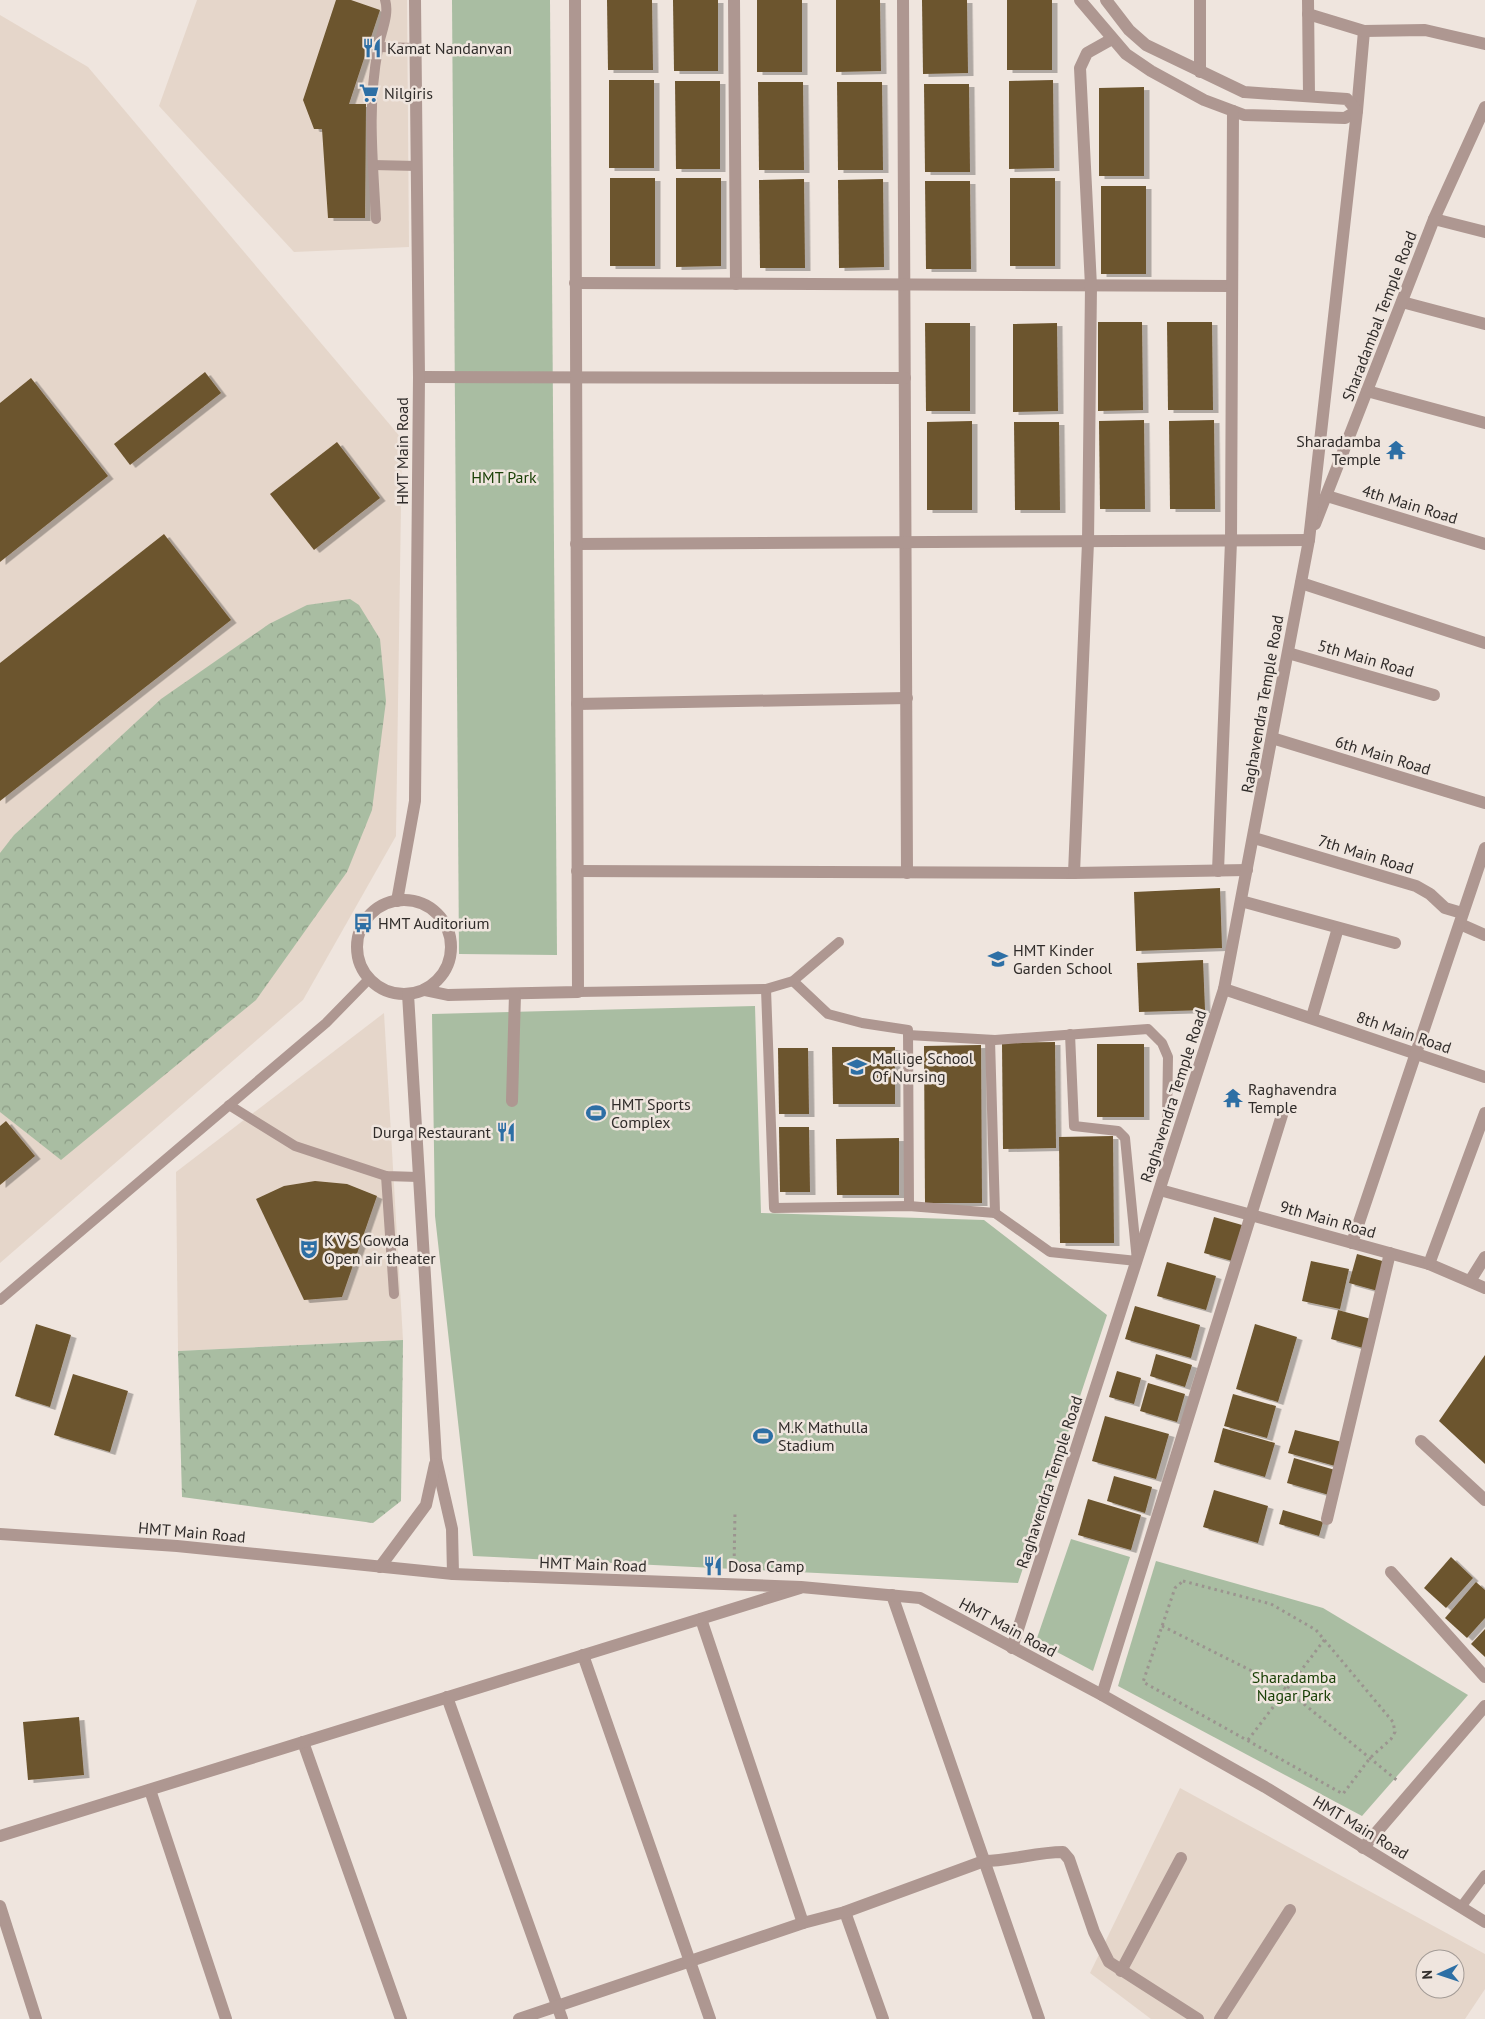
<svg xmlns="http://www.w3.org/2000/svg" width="1485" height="2019" font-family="'PT Sans',sans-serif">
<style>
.built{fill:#e5d6ca;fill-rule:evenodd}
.forest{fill:url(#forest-crowns)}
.park{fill:#a9bda2}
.building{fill:#6c542d;filter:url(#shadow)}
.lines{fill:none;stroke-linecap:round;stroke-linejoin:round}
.path{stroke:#9b948f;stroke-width:3;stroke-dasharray:2.5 4;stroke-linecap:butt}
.service{stroke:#ae9791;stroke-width:10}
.minor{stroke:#ae9791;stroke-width:12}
.tertiary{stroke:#ae9791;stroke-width:12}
.labels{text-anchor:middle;stroke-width:5;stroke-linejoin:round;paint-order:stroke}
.poi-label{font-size:16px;fill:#302c2a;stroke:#efe5de;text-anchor:start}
.street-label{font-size:16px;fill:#302c2a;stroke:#efe5de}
.park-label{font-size:16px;fill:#1a4007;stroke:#efe5de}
</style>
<defs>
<pattern id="forest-crowns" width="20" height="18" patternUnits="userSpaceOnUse" patternTransform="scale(1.25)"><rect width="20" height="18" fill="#a9bda2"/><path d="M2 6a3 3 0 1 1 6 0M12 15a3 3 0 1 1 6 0" fill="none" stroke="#8a9a84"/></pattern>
<filter id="shadow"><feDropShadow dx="5.5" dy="3" stdDeviation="0" flood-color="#0004"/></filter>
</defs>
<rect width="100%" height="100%" fill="#efe5de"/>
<g class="built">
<polygon points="197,0 407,0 409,247 294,252 159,106"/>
<polygon points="0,15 88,67 402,439 396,836 303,1000 0,1263"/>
<polygon points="384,1013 403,1340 178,1351 176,1172"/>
<path d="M1180 1788 1485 1954V1989L1465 2019H1151L1090 1973ZM1425 1959H1455V1989H1425Z"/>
</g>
<g class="forest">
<polygon points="350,599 359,605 380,639 386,701 372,810 347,872 256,1000 61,1160 0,1112 0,853 14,835 161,699 269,624 307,605"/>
<polygon points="403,1340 401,1501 373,1523 182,1497 178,1351"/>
</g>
<g class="park">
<polygon points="452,0 550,0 557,955 459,954"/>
<polygon points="755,1006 761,1213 984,1220 1107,1315 1018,1583 473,1556 435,1216 432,1014"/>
<polygon points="1071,1539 1130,1557 1093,1671 1036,1641"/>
<polygon points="1156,1561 1323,1608 1468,1695 1362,1816 1118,1686"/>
</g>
<g class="building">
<polygon points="336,0 351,0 380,10 349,104 366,104 365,218 328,218 322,129 314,129 303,100"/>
<polygon points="607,0 652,0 653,70 608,70"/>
<polygon points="673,0 718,0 718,71 674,71"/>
<rect x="757" y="0" width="45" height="72"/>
<polygon points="836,0 880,0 881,71 836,72"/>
<polygon points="922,0 967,0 968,73 923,74"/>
<rect x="1007" y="0" width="45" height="70"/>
<rect x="609" y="80" width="45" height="88"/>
<polygon points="1053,80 1054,168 1009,169 1009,81"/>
<polygon points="675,81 720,81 720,169 676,169"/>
<polygon points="758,82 803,82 804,170 759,170"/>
<polygon points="837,82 882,82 883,170 838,170"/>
<polygon points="924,84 969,84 970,172 925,172"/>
<polygon points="1144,87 1144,176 1099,176 1099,88"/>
<rect x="610" y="178" width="45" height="88"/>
<polygon points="676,178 721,178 721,266 676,267"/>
<rect x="1010" y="178" width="45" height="88"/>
<polygon points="804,179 805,268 760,268 759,180"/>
<polygon points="883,179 884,267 839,268 838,180"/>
<polygon points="925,181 970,181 971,269 926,269"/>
<rect x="1101" y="186" width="45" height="88"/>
<polygon points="1098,322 1142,322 1143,410 1098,411"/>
<polygon points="1167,322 1212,322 1213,410 1168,410"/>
<polygon points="925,323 970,323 970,411 926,411"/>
<polygon points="1057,323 1058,411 1013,412 1013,324"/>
<polygon points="205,372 221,393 130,465 114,444"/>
<polygon points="31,378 108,476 0,562 0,403"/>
<polygon points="1144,420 1145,509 1100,509 1099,421"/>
<polygon points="1214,420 1215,509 1170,509 1169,421"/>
<polygon points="972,421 972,510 927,510 927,422"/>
<polygon points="1014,422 1059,422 1060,510 1015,510"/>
<polygon points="337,442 380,498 314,550 270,494"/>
<polygon points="164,534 231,620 0,801 0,663"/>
<polygon points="1220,888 1222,948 1136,951 1134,892"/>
<polygon points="1203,960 1205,1010 1139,1012 1137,963"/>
<polygon points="1055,1042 1056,1148 1003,1149 1002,1043"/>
<rect x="1097" y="1044" width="47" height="73"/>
<polygon points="981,1045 982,1203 925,1203 924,1046"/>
<polygon points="832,1047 895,1047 895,1104 833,1104"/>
<polygon points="778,1048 808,1048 809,1114 779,1114"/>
<polygon points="6,1121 35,1156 0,1185 0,1126"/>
<polygon points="779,1127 809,1127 810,1192 780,1192"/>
<polygon points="1113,1136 1114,1243 1060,1243 1059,1137"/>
<polygon points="899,1138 899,1195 837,1195 836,1139"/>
<polygon points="315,1181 347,1184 377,1196 342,1297 304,1300 256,1199 284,1186"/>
<polygon points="1214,1217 1242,1225 1232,1261 1204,1253"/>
<polygon points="1357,1254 1386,1262 1378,1291 1349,1283"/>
<polygon points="1311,1261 1349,1269 1340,1309 1302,1301"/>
<polygon points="1167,1262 1216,1276 1206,1310 1157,1296"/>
<polygon points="1135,1306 1200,1325 1191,1358 1125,1339"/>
<polygon points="1338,1310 1371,1319 1363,1348 1331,1339"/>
<polygon points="36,1324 71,1335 50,1407 15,1396"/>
<polygon points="1255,1324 1297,1337 1278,1402 1236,1389"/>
<polygon points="1156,1354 1192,1365 1185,1387 1150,1376"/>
<polygon points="1485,1355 1485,1464 1439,1421"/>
<polygon points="1117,1371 1141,1378 1134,1404 1109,1397"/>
<polygon points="73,1374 128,1391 110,1452 54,1435"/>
<polygon points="1148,1383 1185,1394 1177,1422 1140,1411"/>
<polygon points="1233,1394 1276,1406 1267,1438 1224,1426"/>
<polygon points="1105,1416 1169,1434 1156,1479 1092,1461"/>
<polygon points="1223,1428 1275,1443 1265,1477 1214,1462"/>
<polygon points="1295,1430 1342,1442 1335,1466 1288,1453"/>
<polygon points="1294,1458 1335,1470 1329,1495 1287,1483"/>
<polygon points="1114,1476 1152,1487 1145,1513 1107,1501"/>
<polygon points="1214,1490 1268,1506 1258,1543 1203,1527"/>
<polygon points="1088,1499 1141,1515 1131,1550 1078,1535"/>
<polygon points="1283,1510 1323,1522 1319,1536 1279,1524"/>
<polygon points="1451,1557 1473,1578 1446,1608 1424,1588"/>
<polygon points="1476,1582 1485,1590 1485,1618 1467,1638 1445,1618"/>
<polygon points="1485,1629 1485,1657 1471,1644"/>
<polygon points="79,1717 84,1775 28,1780 23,1722"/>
</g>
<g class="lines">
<g class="path">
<polyline points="734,1569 735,1511"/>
<polygon points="1183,1581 1271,1604 1316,1630 1393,1722 1395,1732 1391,1739 1370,1758 1343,1794 1143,1682 1175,1588"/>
<polyline points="1162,1626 1282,1686 1399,1782"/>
<polyline points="1248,1740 1325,1639"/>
</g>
<g class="service">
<polyline points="378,47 415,48"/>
<polyline points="373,165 417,166"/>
<path d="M376 219C373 161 367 107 378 49 380 34 390 15 385 0"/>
<polyline points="793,981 828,1014 862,1023 908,1030 909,1206"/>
<polyline points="766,989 774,1208 909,1206 995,1213 1050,1252 1137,1261 1125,1138 1118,1131 1074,1126 1070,1034"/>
<polyline points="578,992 766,989 793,981 839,942"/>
<polyline points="908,1035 995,1040 1148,1029 1162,1043 1168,1057 1167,1119"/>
<polyline points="990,1040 995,1213"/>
<polyline points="229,1105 295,1146 386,1176 418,1177"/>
<polyline points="386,1176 394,1294"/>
<polyline points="0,1300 326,1023 369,979"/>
<polyline points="1461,1907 1485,1875"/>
</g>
<g class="minor">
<polyline points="734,0 736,284"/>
<polyline points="903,0 907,873"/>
<polyline points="1080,0 1126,54 1151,71 1204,100 1244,115 1345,118 1357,111 1364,31"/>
<polyline points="1200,0 1200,72"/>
<polyline points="1308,0 1309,95"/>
<polyline points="1308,14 1364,31 1425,30 1485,44"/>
<polyline points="1434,219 1485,232"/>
<polyline points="575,283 1232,286"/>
<polyline points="1402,302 1485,324"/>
<polyline points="419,377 905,378"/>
<polyline points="1367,391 1485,423"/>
<polyline points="1327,496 1485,544"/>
<polyline points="1315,524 1434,219 1485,107"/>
<polyline points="576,544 1309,540"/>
<polyline points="1301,583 1485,643"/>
<polyline points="1288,653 1434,695"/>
<polyline points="577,704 907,698"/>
<polyline points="1272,738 1485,803"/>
<polyline points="1254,838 1416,886 1430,894 1445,908 1462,913"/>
<polyline points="577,871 1074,873 1247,870"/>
<polyline points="1218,871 1231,541 1233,111"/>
<polyline points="1074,873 1088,542 1091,286 1080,68 1087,53 1112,39"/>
<polyline points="1241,901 1395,943"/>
<polyline points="1460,924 1485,935"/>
<polyline points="1224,989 1485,1077"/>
<polyline points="424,990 448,995 578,992 575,0"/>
<polyline points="1312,1017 1338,928"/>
<polyline points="512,1101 515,994"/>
<polyline points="1160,1190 1429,1264 1485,1288"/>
<polyline points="1352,1243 1485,848"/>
<polyline points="1429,1264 1485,1113"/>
<polyline points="1470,1281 1485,1257"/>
<polyline points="1421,1441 1485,1500"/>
<polyline points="1327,1519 1390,1253"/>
<polyline points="1391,1572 1485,1677"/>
<polyline points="892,1595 1039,2019"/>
<polyline points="701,1619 803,1923"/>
<polyline points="1012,1648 1224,989 1309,540 1357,111 1347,99 1244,92 1146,45 1129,30 1106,0"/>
<polyline points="583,1655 710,2019"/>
<polyline points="1102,1695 1282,1115"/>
<polyline points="447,1697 562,2019"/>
<polyline points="303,1742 401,2019"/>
<polyline points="150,1790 226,2019"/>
<polyline points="0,1836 800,1588"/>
<polyline points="1363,1848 1485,1706"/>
<polyline points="845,1912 883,2019"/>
<polyline points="1121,1971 1181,1858"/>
<path d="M519 2019 803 1923 845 1912 984 1861C1011 1861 1036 1852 1063 1852L1069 1859 1094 1932 1109 1962 1198 2019"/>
<polyline points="1220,2019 1290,1910"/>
</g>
<g class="tertiary">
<circle cx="404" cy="947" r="47"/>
<polyline points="397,901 415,801 419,377 415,0"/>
<polyline points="408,994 436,1459 452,1529 453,1574"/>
<polyline points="0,1534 177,1546 453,1574 801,1587 920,1598 1102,1695 1265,1787 1485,1922"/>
<polyline points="380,1567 426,1505 435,1464"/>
<polyline points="0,1906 36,2019"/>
</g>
</g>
<defs>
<symbol id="restaurant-bare" viewBox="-9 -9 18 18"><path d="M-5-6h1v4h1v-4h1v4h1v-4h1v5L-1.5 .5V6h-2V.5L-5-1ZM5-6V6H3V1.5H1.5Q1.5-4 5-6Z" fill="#2d6fa5" stroke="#efe5de" stroke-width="2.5" paint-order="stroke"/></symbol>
<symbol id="supermarket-bare" viewBox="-9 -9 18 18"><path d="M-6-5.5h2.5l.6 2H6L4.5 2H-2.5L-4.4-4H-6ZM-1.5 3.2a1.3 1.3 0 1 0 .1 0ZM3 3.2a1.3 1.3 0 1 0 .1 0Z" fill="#2d6fa5" stroke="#efe5de" stroke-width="2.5" paint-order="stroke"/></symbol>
<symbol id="temple-bare" viewBox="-9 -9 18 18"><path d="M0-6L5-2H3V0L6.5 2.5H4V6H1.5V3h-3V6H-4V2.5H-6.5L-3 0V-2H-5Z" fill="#2d6fa5" stroke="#efe5de" stroke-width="2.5" paint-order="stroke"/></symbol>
<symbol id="bus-bare" viewBox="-9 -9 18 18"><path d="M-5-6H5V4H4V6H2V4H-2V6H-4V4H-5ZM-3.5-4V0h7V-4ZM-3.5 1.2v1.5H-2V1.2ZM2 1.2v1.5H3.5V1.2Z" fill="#2d6fa5" stroke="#efe5de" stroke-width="2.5" paint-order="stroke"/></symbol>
<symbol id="school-bare" viewBox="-9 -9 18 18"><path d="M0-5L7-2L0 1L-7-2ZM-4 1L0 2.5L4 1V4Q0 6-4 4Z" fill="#2d6fa5" stroke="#efe5de" stroke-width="2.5" paint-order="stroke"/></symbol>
<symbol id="stadium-bare" viewBox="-9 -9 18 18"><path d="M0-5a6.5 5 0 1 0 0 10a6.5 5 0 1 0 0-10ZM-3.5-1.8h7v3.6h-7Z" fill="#2d6fa5" stroke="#efe5de" stroke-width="2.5" paint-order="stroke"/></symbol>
<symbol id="theatre-bare" viewBox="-9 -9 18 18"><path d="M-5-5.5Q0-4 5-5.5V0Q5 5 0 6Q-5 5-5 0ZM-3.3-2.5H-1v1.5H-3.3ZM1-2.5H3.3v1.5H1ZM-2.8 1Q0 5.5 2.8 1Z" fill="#2d6fa5" stroke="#efe5de" stroke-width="2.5" paint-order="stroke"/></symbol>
</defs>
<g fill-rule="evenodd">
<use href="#restaurant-bare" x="358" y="34" width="28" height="28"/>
<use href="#supermarket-bare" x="355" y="79" width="28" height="28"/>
<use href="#temple-bare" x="1382" y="436" width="28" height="28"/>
<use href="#bus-bare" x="349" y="909" width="28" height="28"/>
<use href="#school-bare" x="984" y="945" width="28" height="28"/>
<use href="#school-bare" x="843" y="1053" width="28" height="28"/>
<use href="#temple-bare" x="1219" y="1084" width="28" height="28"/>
<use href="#stadium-bare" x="582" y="1099" width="28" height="28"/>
<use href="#restaurant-bare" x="492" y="1118" width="28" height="28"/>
<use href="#theatre-bare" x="295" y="1235" width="28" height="28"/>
<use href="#stadium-bare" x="749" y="1422" width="28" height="28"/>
<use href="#restaurant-bare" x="699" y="1552" width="28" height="28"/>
</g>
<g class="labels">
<g class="poi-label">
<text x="387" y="54">Kamat Nandanvan</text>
<text x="384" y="99">Nilgiris</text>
<text x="1381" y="447" text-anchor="end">Sharadamba<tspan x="1381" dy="18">Temple</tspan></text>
<text x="378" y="929">HMT Auditorium</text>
<text x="1013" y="956">HMT Kinder<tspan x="1013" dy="18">Garden School</tspan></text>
<text x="872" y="1064">Mallige School<tspan x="872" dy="18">Of Nursing</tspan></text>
<text x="1248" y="1095">Raghavendra<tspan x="1248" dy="18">Temple</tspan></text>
<text x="611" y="1110">HMT Sports<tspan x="611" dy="18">Complex</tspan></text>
<text x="491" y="1138" text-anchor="end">Durga Restaurant</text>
<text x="324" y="1246">K V S Gowda<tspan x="324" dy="18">Open air theater</tspan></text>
<text x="778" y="1433">M.K Mathulla<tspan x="778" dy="18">Stadium</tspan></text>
<text x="728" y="1572">Dosa Camp</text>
</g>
<g class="street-label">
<text transform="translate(1379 316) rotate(-69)" y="6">Sharadambal Temple Road</text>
<text transform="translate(402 451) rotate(-90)" y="6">HMT Main Road</text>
<text transform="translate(1410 504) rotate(17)" y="6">4th Main Road</text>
<text transform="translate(1366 658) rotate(16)" y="6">5th Main Road</text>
<text transform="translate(1262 704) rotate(-80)" y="6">Raghavendra Temple Road</text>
<text transform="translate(1383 755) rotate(17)" y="6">6th Main Road</text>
<text transform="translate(1366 854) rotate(17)" y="6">7th Main Road</text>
<text transform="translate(1404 1032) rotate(19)" y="6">8th Main Road</text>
<text transform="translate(1173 1096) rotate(-72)" y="6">Raghavendra Temple Road</text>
<text transform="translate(1328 1219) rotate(16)" y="6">9th Main Road</text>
<text transform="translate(1049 1482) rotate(-72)" y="6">Raghavendra Temple Road</text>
<text transform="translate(192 1532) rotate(5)" y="6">HMT Main Road</text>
<text transform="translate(593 1564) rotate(2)" y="6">HMT Main Road</text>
<text transform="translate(1008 1627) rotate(28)" y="6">HMT Main Road</text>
<text transform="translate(1361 1827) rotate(31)" y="6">HMT Main Road</text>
</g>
<g class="park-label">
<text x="504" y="483">HMT Park</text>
<text x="1294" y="1683">Sharadamba<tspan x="1294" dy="18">Nagar Park</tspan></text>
</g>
</g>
<g transform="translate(1440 1974) rotate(267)"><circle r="24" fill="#efe5de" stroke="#a39b96"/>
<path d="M0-4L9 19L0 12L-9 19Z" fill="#2d6fa5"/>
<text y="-8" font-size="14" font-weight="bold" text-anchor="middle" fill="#302c2a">N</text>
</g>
</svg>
